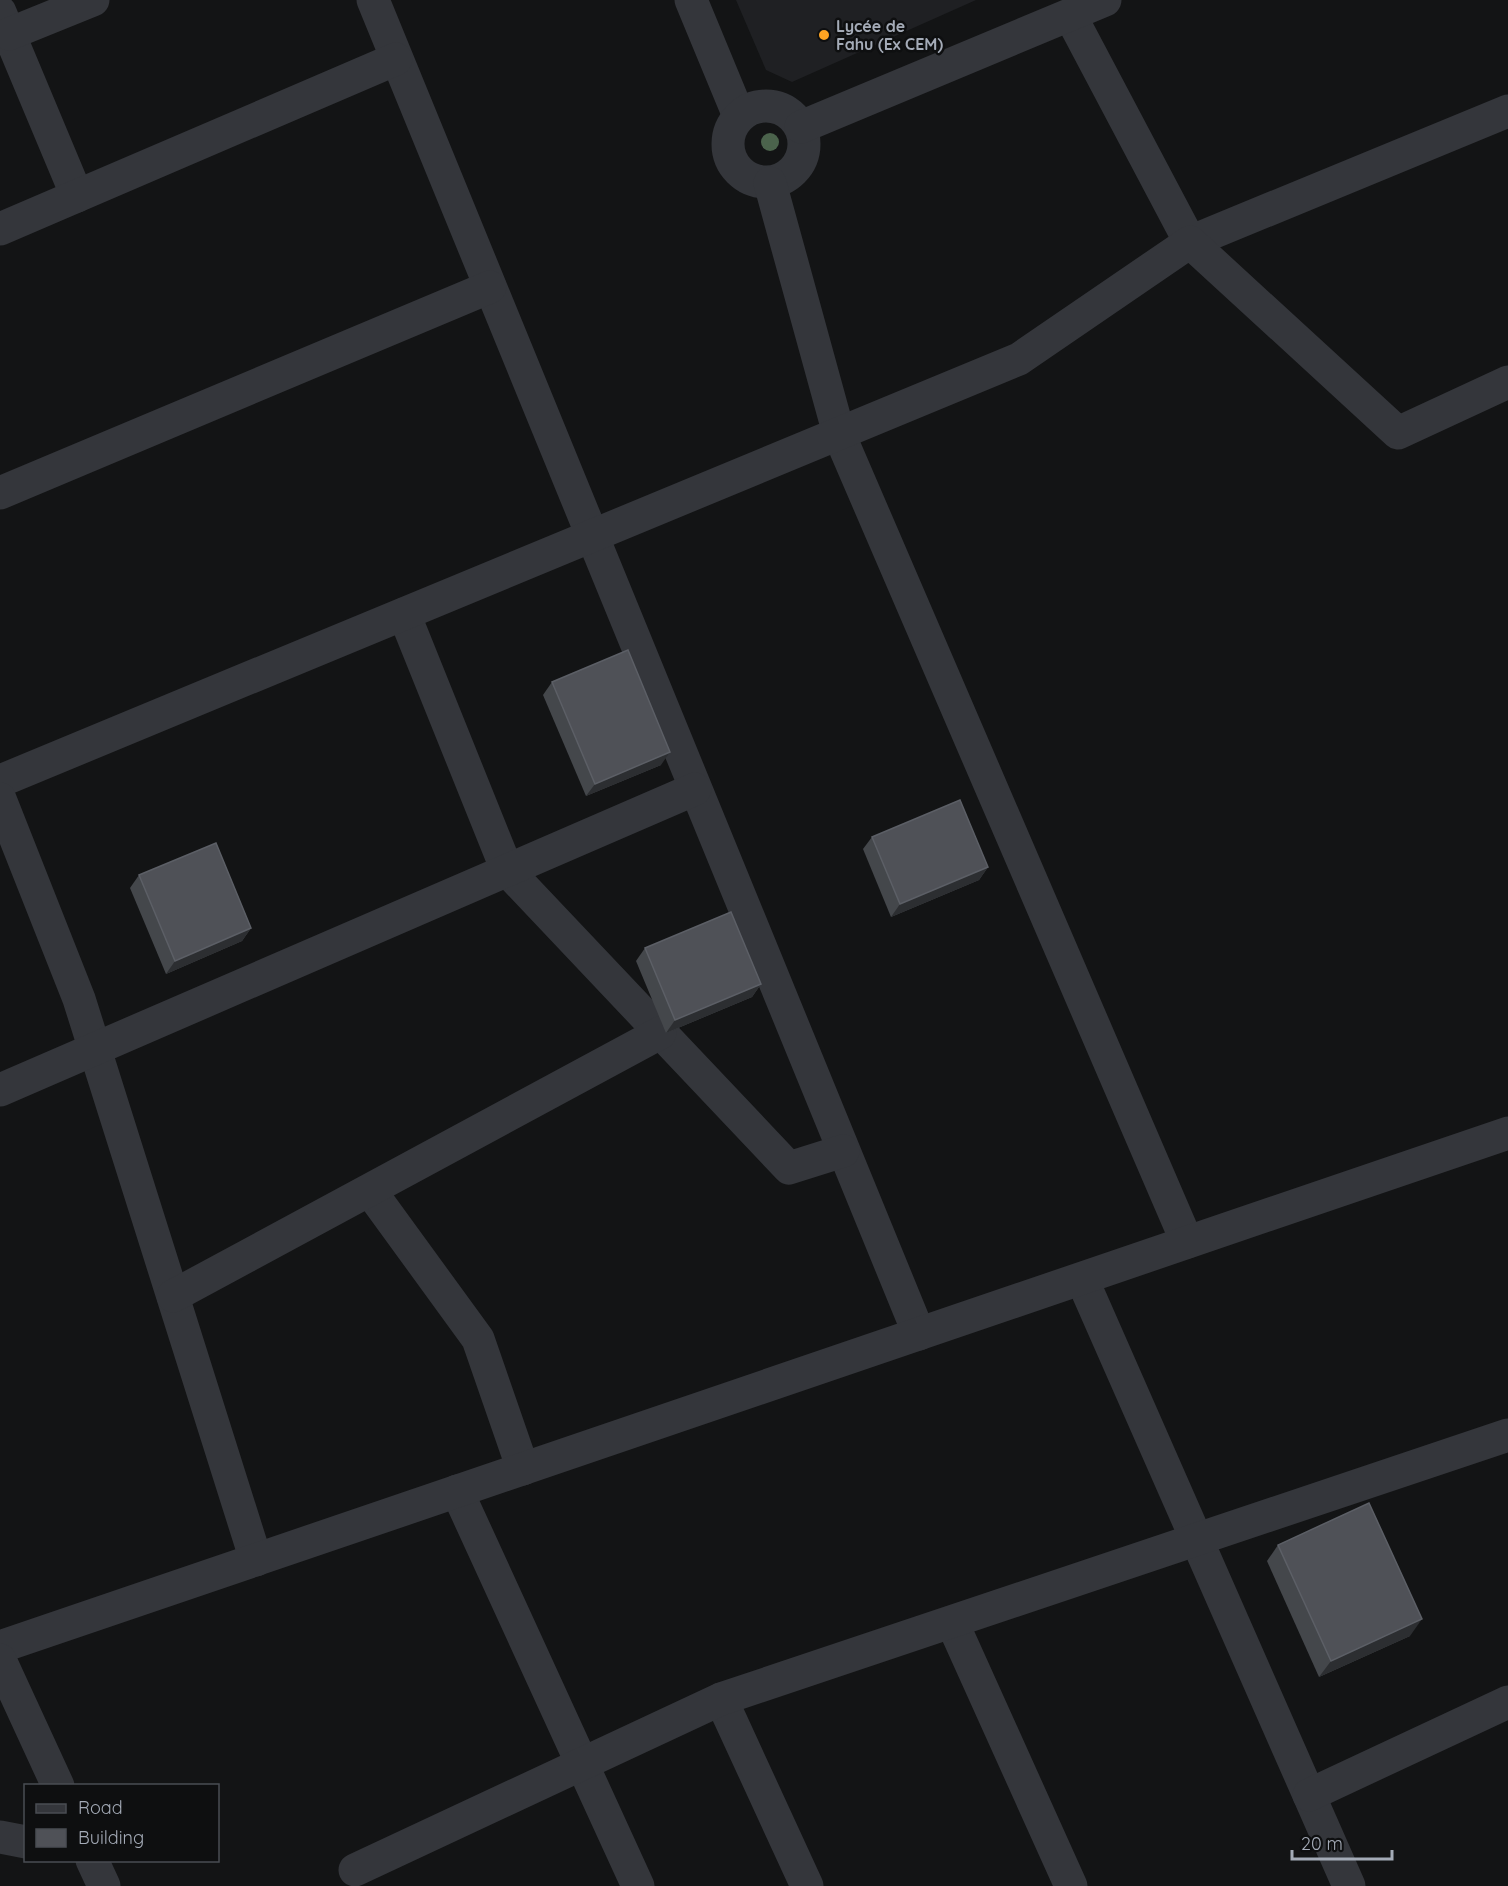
<svg xmlns="http://www.w3.org/2000/svg" width="1508" height="1886" font-family="Quicksand,sans-serif">
<style>
.built{fill:#1f2023}
.lines{fill:none;stroke-linecap:round;stroke-linejoin:round}
.minor{stroke:#34363b;stroke-width:33}
.tree{fill:#4b634c}
.wall{fill:#44474b}
.shaded-wall{fill:#2c2e31}
.building{fill:#4f5157;stroke:#5c5f66;stroke-width:1.5}
.poi-dot{fill:#ffa422;stroke:#0e0f10;stroke-width:2}
.labels{text-anchor:middle;stroke-width:5;stroke-linejoin:round;paint-order:stroke}
.poi-label{font-size:16px;font-weight:bold;fill:#a4abb7;stroke:#0e0f10;text-anchor:start}
</style>
<rect width="100%" height="100%" fill="#131415"/>
<polygon class="built" points="736,0 976,0 792,82 766,70"/>
<g class="lines">
<g class="minor">
<polyline points="373,0 919,1334"/>
<polyline points="691,0 739,116"/>
<polyline points="0,12 77,196"/>
<polyline points="1070,15 1190,242 1508,111"/>
<polyline points="9,34 93,0"/>
<circle cx="766" cy="144" r="38"/>
<polyline points="801,127 1105,0"/>
<polyline points="770,183 839,434 1187,1242"/>
<polyline points="0,229 396,59"/>
<polyline points="0,493 490,287"/>
<polyline points="404,614 507,870 789,1168 843,1151"/>
<polyline points="0,781 1019,359 1190,242 1398,433 1508,382"/>
<polyline points="0,799 79,999 256,1560"/>
<polyline points="0,1090 695,789"/>
<polyline points="371,1192 478,1339 523,1469"/>
<polyline points="1082,1279 1349,1886"/>
<polyline points="173,1296 660,1033"/>
<polyline points="457,1491 638,1886"/>
<polyline points="952,1622 1071,1886"/>
<polyline points="0,1647 1508,1133"/>
<polyline points="0,1660 58,1786"/>
<polyline points="721,1699 807,1886"/>
<polyline points="1309,1795 1508,1702"/>
<polyline points="0,1837 26,1842"/>
<polyline points="92,1860 104,1886"/>
<polyline points="355,1870 721,1699 1508,1435"/>
</g>
</g>
<circle class="tree" cx="770" cy="142" r="9"/>
<g class="wall">
<polygon points="552,682 661,765 586,796 543,695"/>
<polygon points="872,837 988,867 979,880 891,917 863,849"/>
<polygon points="139,875 251,928 242,941 166,974 130,888"/>
<polygon points="645,948 761,984 752,997 666,1033 636,961"/>
<polygon points="1278,1545 1410,1636 1319,1677 1267,1561"/>
</g>
<g class="shaded-wall">
<polygon points="670,752 661,765 586,796 595,784"/>
<polygon points="988,867 979,880 891,917 900,904"/>
<polygon points="251,928 242,941 166,974 175,961"/>
<polygon points="761,984 752,997 666,1033 675,1020"/>
<polygon points="1422,1619 1410,1636 1319,1677 1331,1661"/>
</g>
<g class="building">
<polygon points="628,650 670,752 595,784 552,682"/>
<polygon points="960,800 988,867 900,904 872,837"/>
<polygon points="216,843 251,928 175,961 139,875"/>
<polygon points="731,912 761,984 675,1020 645,948"/>
<polygon points="1369,1503 1422,1619 1331,1661 1278,1545"/>
</g>
<circle class="poi-dot" cx="824" cy="35" r="6"/>
<g class="labels">
<g class="poi-label">
<text x="836" y="32">Lycée de<tspan x="836" dy="18">Fahu (Ex CEM)</tspan></text>
</g>
</g>
<rect x="24" y="1784" width="195" height="78" fill="#0e0f10" stroke="#4a4d53" stroke-width="1.5"/>
<rect x="36" y="1804" width="30" height="9" fill="#34363b" stroke="#4a4d53" stroke-width="1.5"/>
<text x="78" y="1814" font-size="18" fill="#a4abb7">Road</text>
<rect x="36" y="1829" width="30" height="18" fill="#4f5157" stroke="#4a4d53" stroke-width="1.5"/>
<text x="78" y="1844" font-size="18" fill="#a4abb7">Building</text>
<path d="M1292 1850v9h100v-9" fill="none" stroke="#a4abb7" stroke-width="3"/>
<text x="1301" y="1850" font-size="18" fill="#a4abb7" stroke="#0e0f10" stroke-width="4.5" paint-order="stroke">20 m</text>
</svg>
